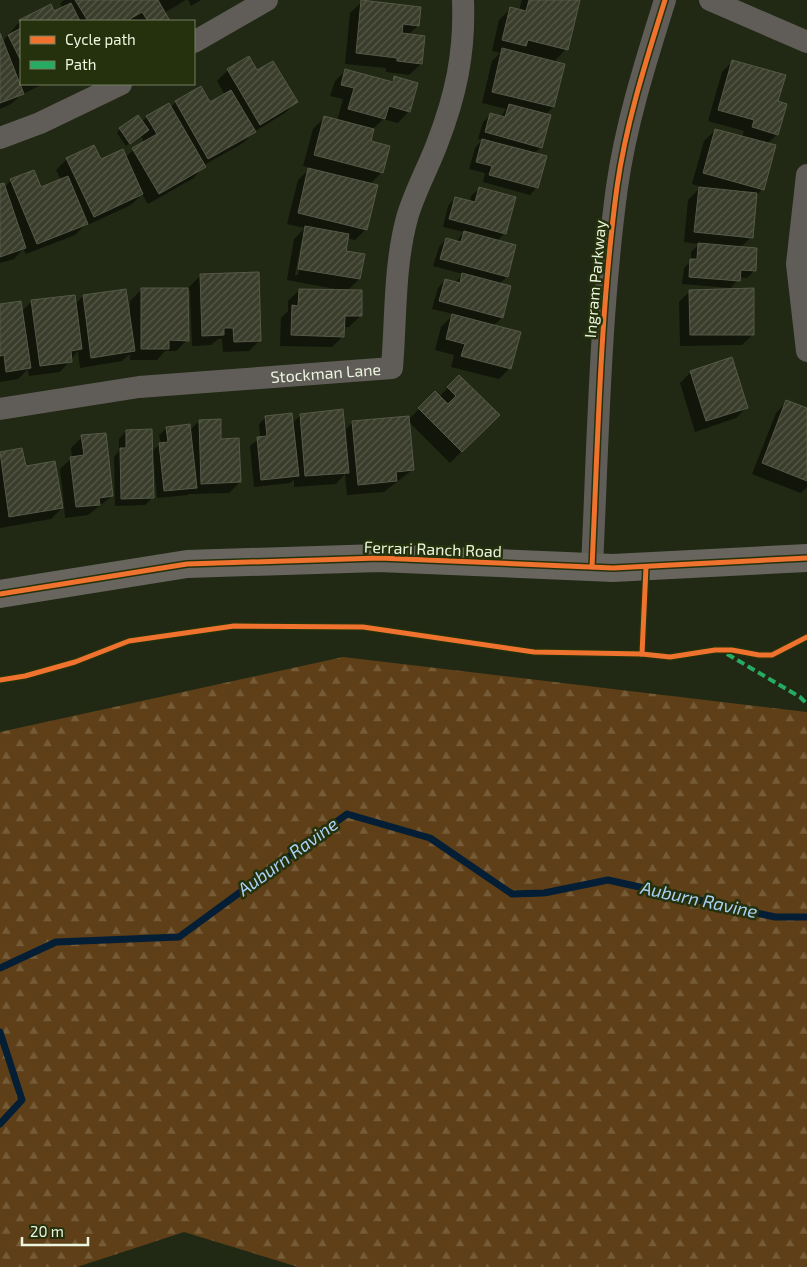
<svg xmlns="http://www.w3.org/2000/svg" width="807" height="1267" font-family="'Exo 2',sans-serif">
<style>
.forest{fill:url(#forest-firs)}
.shadow{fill:#0007;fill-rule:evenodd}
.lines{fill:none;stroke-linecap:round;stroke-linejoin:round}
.stream{stroke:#031e35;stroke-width:7}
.building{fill:url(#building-hatch);stroke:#555947}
.minor{stroke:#605d58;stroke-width:22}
.major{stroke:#68655f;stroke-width:28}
.quiet{stroke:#26ab63;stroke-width:4;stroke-dasharray:8 4;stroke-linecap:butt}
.cycleway-casing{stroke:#24310c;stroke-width:8}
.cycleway{stroke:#ef722f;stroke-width:5}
.labels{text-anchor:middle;stroke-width:5;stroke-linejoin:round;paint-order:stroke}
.street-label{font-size:16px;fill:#ecf5df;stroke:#24310c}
.water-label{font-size:18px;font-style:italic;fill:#aad2f6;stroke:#24310c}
</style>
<defs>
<pattern id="forest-firs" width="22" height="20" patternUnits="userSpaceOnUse" patternTransform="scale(1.25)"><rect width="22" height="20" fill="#5e3f17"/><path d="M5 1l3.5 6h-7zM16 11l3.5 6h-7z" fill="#755b38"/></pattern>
<pattern id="building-hatch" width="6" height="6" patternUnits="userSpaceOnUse" patternTransform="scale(1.25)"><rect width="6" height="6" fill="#3a3d2b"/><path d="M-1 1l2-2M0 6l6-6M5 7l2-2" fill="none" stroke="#575a49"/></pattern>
</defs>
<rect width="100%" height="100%" fill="#212914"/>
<polygon class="forest" points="343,657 807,712 807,1267 298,1267 184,1232 77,1267 0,1267 0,732"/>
<g class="shadow">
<polygon points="64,0 186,0 164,13 169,21 21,21 21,84 43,84 21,95 11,104 0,109 0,37 2,42 20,21 53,13 63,8 60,4"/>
<polygon points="188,0 201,0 191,6"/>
<polygon points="522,0 579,0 566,49 553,63 553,107 545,115 541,147 534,154 537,187 530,195 483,182 485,173 469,169 475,148 482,140 478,139 483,122 491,114 501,117 506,109 482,103 492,61 500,53 492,51 499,20 510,9 519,11"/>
<polygon points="362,2 418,26 408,35 421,64 409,75 386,72 386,68 345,64 350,13"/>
<polygon points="733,61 777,102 777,134 767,144 762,189 756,196 751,237 740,248 754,271 747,278 739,277 731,288 682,284 684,268 691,261 691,252 699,244 684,242 688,200 699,189 705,188 692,184 704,141 715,130 742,138 744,131 708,121 722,72"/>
<polygon points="228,70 257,72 296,102 285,113 254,132 243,143 204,165 194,178 148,204 142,194 131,205 83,227 75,235 26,254 23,249 14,259 0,263 0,186 5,187 11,180 40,189 61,180 56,170 67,159 100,161 125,157 144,142 141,136 126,146 117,133 120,129 142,122 147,117 171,107 176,102 210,103 225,95 217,81"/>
<path d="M346 70 390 82 395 78 409 111 398 123 383 119 372 130 369 142 382 172 370 184 366 229 355 240 347 238 344 252 359 279 347 291 360 316 349 327H343V336L332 347 280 346 281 318 288 311V301L299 290 346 291 287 280 294 239 305 228 287 224 298 180 310 168 303 166 313 129 324 118 337 121 343 99 330 96 335 81ZM302 239H304L298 275H295Z"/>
<polygon points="479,189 514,198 504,234 497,241 507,277 499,284 510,287 502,318 493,326 510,368 499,379 451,367 454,355 435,350 441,327 454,314 432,309 438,288 445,280 455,283 463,274 433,266 439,247 446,239 456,242 464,232 443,227 448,206 455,198 470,202 471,196"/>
<polygon points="201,275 260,340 249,351 223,352 222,339 218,339 211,345 192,346 190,290 187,290 187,340 176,351 165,351 157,360 130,360 130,354 122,361 80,368 78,351 60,372 29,376 28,369 18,379 0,382 0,305 21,312 31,302 75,304 83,296 130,313 130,301 141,290 189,290 189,287"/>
<polygon points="690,291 753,334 742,345 680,346 679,302"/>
<polygon points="691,372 747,407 736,418 695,432 680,383"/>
<polygon points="459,376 498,415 450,463 408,421 412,470 384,492 347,495 345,474 336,484 294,487 294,480 290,483 254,487 250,446 260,438 259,424 266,417 292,423 301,415 344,431 353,422 408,420 435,393 439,397"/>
<polygon points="787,401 807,409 807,487 801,493 752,474 776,413"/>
<polygon points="199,421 220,440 240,482 229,493 190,494 190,493 188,495 157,498 154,465 152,465 153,497 145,505 115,506 114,457 119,451 119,439 126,431 151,452 161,444 159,435 167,428 189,431"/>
<polygon points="82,437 112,496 88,515 65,518 64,506 51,519 0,528 0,453 21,450 25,467 64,505 60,469 72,458 71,448"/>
</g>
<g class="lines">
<g class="stream">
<polyline points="0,968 56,942 179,937 347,814 430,838 512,894 544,893 608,880 775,917 807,917"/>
<polyline points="0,1032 22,1100 0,1124"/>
</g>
</g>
<g class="building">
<polygon points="75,0 158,0 170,21 148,21 142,12 130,19 131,21 88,21"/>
<polygon points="361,0 421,7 419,26 403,24 402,33 425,36 422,64 397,61 397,58 356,53"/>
<polygon points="529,0 580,0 568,50 528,40 526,46 502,40 510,7 526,11"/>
<polygon points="71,3 80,21 21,21 21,24 19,20 51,4 54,11"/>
<polygon points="21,28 21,61 8,35"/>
<polygon points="0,33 24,94 0,103"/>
<polygon points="502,48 565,64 554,107 492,92"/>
<polygon points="249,56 257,70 273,61 298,102 260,125 227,69"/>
<polygon points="732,60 786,75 778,101 787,104 778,135 752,127 754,120 718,110"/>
<polygon points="345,69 393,82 394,76 418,83 410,112 389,106 385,119 348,109 354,88 341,85"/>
<polygon points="201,86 210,102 231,90 256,132 208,159 175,101"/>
<polygon points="169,103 206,167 159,194 132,148 157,134 146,116"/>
<polygon points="509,104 551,115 542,148 485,132 490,113 505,117"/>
<polygon points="138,115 149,130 130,144 119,128"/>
<polygon points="324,116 374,129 371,141 390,146 383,173 314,155"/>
<polygon points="715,129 776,145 764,190 703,173"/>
<polygon points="482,139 547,156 538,188 489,175 492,166 476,162"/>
<polygon points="94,145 101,159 123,149 143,194 94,217 66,158"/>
<polygon points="308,168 378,185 367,230 298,213"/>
<polygon points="34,170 41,187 68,176 88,224 37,244 10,179"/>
<polygon points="4,183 26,248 0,257 0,184"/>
<polygon points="479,187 516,197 506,234 449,219 455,197 475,202"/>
<polygon points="699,187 757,193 753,238 694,232"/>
<polygon points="305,226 349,234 346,251 365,254 360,279 298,269"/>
<polygon points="464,231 516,245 508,277 440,259 446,238 461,242"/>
<polygon points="698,243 757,248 756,271 741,270 740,281 689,277 690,259 697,259"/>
<polygon points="259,272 261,341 234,342 233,328 224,328 224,335 202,336 200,274"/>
<polygon points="462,273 511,286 503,318 439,301 445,279 460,283"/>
<polygon points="141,288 188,288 189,341 169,340 169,349 141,349"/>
<polygon points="754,288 754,335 690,335 689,290"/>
<polygon points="126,289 135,351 91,358 83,295"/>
<polygon points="299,289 362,290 362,316 345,316 344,337 291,335 292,305 298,306"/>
<polygon points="75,295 82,349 71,351 72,362 40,366 31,300"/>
<polygon points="21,301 31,368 6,372 4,355 0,356 0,304"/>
<polygon points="452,314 521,332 511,369 461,356 465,344 446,339"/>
<polygon points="732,357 748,408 706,421 690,371"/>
<polygon points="459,375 500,415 462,452 418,408 435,391 448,404 456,396 447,387"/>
<polygon points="786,400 807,408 807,481 762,463"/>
<polygon points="343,409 349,473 305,476 300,414"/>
<polygon points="292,413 299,476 261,480 257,437 267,436 265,416"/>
<polygon points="409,416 414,470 396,472 397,481 358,485 352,421"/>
<polygon points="221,419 221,439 239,438 241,482 201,484 199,420"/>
<polygon points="190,424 197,488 164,491 159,443 168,442 166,427"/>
<polygon points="152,429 154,498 121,499 120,448 126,448 126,430"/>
<polygon points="106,433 113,496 99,498 100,505 76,507 70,457 84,455 81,435"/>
<polygon points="22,448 26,466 55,461 63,508 9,517 0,452"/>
</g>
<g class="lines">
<g class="minor">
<polyline points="710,0 807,42"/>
<polyline points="194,42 267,0"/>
<polyline points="0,138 40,123 121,84"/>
<polyline points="807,175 797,264 807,351"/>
<path id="s1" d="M0 409 139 387 392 368C396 319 394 266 407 218 414 193 428 168 437 144 456 95 465 53 463 0"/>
<path d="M592 567C598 440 600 313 617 187 626 123 646 61 665 0"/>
</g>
<polyline class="major" points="0,594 187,564 379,558 613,568 807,558"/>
<polyline class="quiet" points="727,654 800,697 807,704"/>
<defs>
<g id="cycleway">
<path d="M592 567C598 440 600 313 617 187 626 123 646 61 665 0"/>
<polyline points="0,594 187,564 379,558 613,568 807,558"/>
<polyline points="642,654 646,567"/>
<polyline points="0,680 25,676 75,662 129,641 234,626 363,627 534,652 642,654 670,657 715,650 732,650 759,655 772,655 807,637"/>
</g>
</defs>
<use href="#cycleway" class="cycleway-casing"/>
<use href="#cycleway" class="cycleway"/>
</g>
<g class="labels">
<g class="street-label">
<text transform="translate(595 279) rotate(-85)" y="6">Ingram Parkway</text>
<text dy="6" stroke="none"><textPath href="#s1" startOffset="328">Stockman Lane</textPath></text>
<text transform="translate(433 549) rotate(2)" y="6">Ferrari Ranch Road</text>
</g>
<g class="water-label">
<text transform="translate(288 857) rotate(-36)" y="6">Auburn Ravine</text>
<text transform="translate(699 900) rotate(12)" y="6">Auburn Ravine</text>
</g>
</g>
<rect x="20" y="20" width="175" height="65" fill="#24310c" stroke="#747f60"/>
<rect x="30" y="36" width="25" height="8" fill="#ef722f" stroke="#747f60"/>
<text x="65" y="45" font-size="15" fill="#ecf5df">Cycle path</text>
<rect x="30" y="61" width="25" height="8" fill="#26ab63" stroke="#747f60"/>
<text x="65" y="70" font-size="15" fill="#ecf5df">Path</text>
<path d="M22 1237v8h66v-8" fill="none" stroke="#ecf5df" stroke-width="2.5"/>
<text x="30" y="1237" font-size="15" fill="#ecf5df" stroke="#24310c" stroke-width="4" paint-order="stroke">20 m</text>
</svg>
